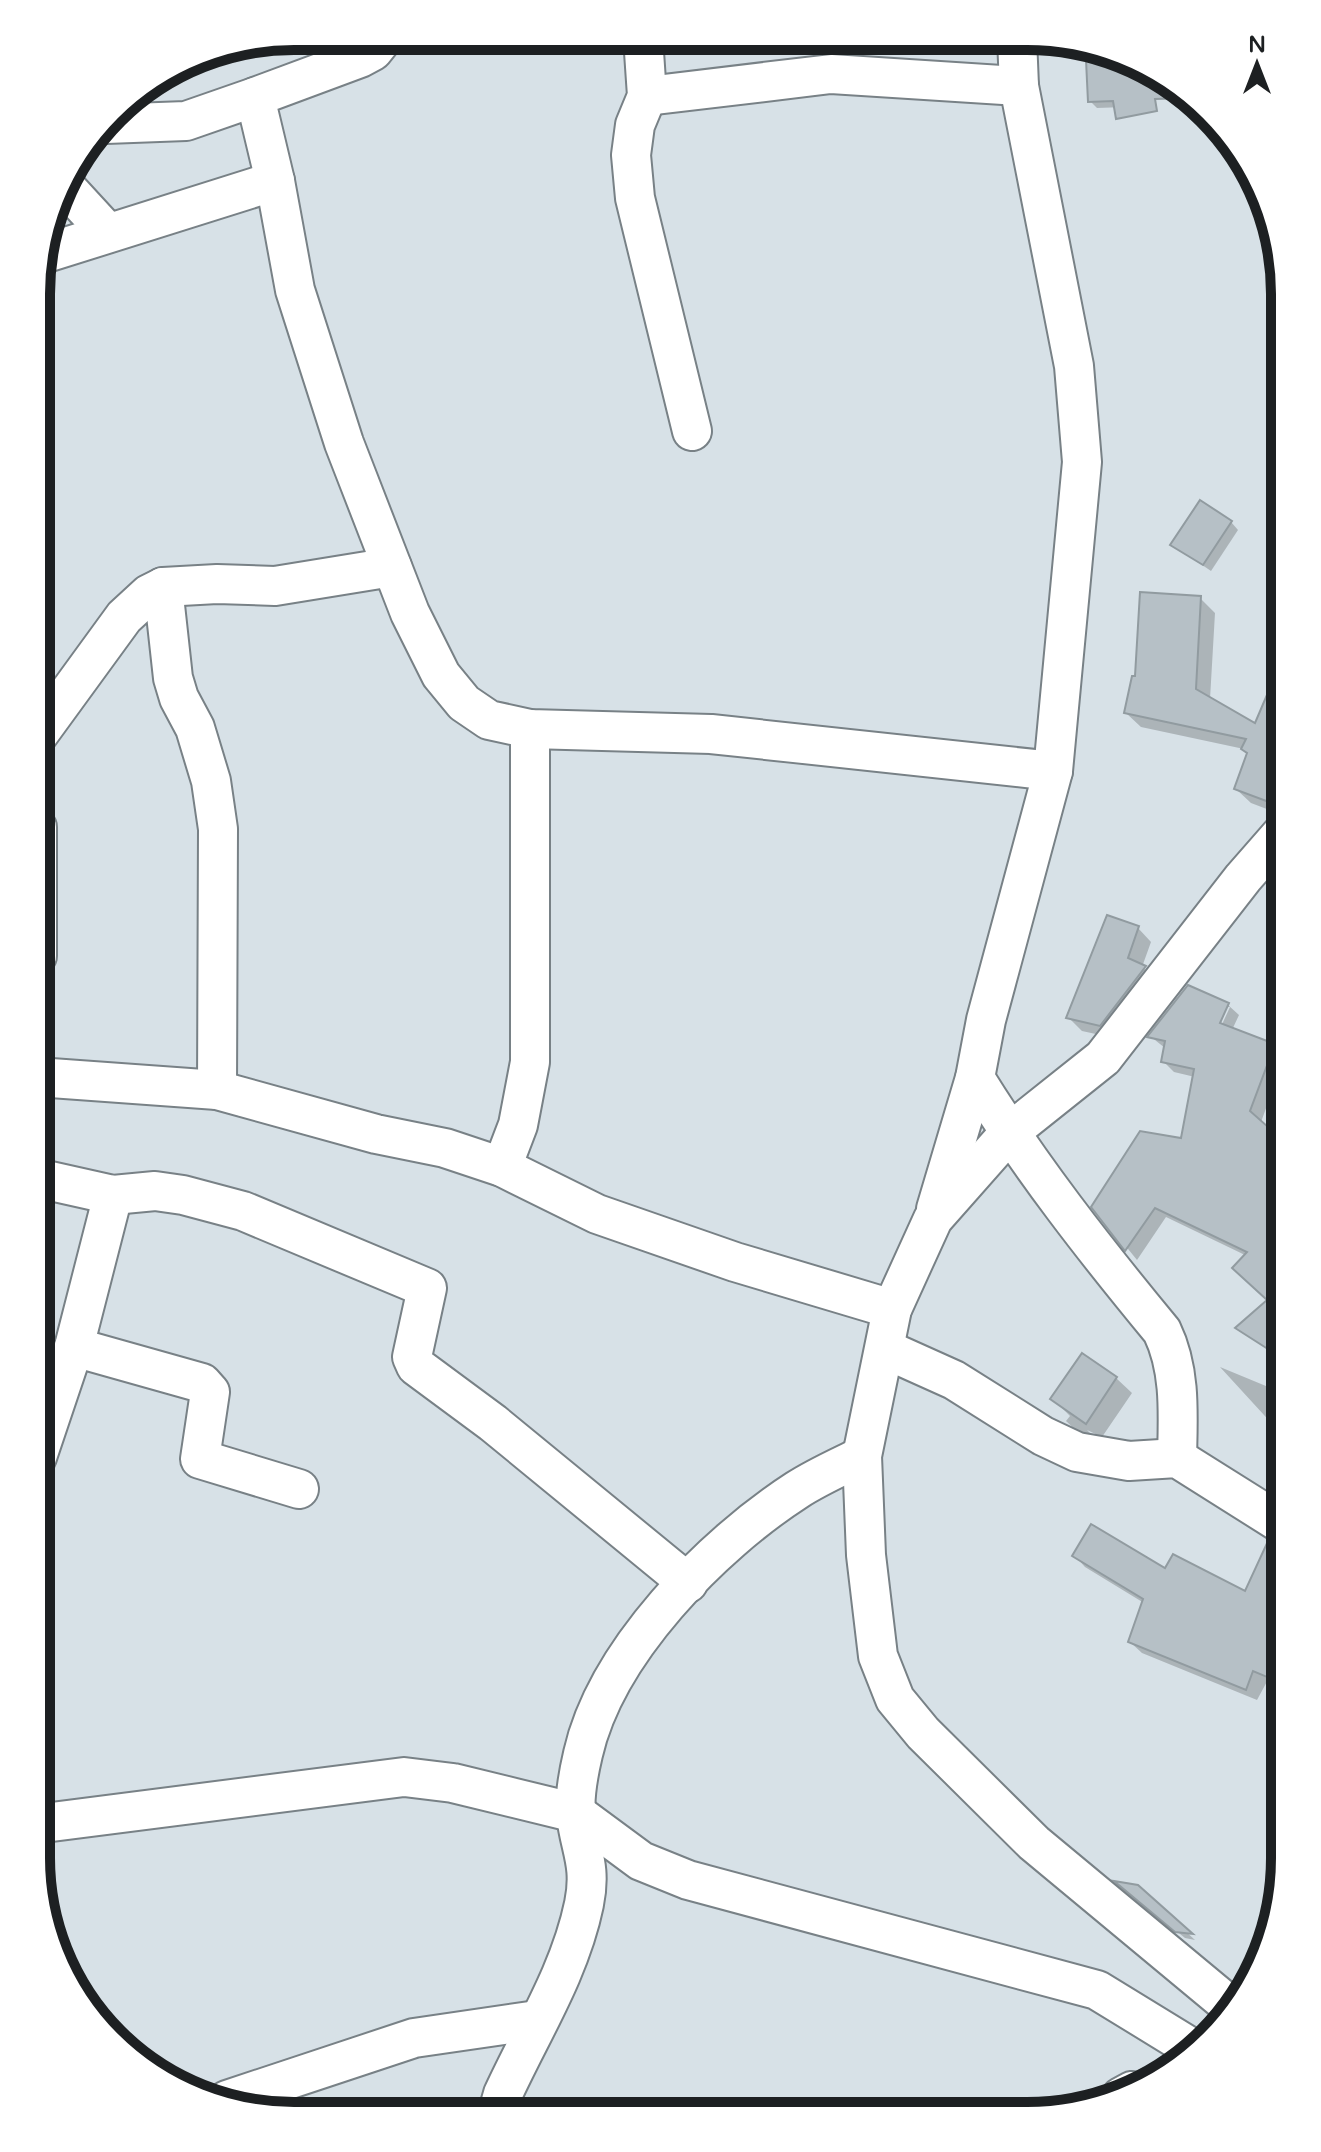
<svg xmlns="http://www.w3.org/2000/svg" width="1321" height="2152" font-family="'Varela Round',sans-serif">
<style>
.shadow{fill:#0003;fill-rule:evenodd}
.building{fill:#b6c0c6;stroke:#919ba0;stroke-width:2}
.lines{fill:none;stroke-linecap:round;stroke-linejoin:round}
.street-casing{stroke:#788186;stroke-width:42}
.street{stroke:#fff;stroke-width:38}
.rim{fill:none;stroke:#1d2022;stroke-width:10}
</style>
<rect width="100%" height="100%" fill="#d7e1e7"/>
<g class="shadow">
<polygon points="1108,58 1147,74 1153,106 1097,108 1090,101"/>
<polygon points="1231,522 1238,530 1211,571 1173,545"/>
<polygon points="1200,598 1215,613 1210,699 1256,726 1285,670 1285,816 1251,803 1236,789 1249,754 1244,749 1141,727 1126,713"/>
<polygon points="1138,928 1151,942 1142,967 1158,981 1114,1038 1082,1031 1069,1018"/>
<path d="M1228 1005 1239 1015 1232 1030 1274 1046 1285 1056 1261 1122 1278 1271 1166 1217 1137 1260 1094 1207 1182 1140 1195 1077 1174 1072 1163 1061 1165 1048 1150 1036ZM1225 1007H1230L1218 1033 1214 1031Z"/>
<polygon points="1285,1313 1285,1362 1238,1328"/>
<polygon points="1220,1367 1285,1394 1285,1449 1271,1436 1276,1428"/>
<polygon points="1116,1378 1132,1393 1102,1437 1087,1430 1101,1444 1082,1436 1066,1421 1070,1416 1053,1399"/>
<polygon points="1277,1547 1285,1548 1284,1650 1257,1700 1142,1653 1130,1642 1144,1603 1085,1567 1075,1556 1166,1570 1246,1594"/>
<polygon points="1137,1887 1195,1940 1185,1938 1124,1888"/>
</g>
<g class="building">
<polygon points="1104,56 1184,90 1191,98 1155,99 1157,111 1116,119 1113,101 1088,102 1086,60 1105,59"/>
<polygon points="1200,500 1232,521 1203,565 1170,545"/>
<polygon points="1140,592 1201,596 1196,689 1255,723 1281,662 1285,663 1285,808 1234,789 1247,753 1241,749 1246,739 1124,713 1132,676 1135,676"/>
<polygon points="1107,915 1139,926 1128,958 1146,966 1100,1026 1066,1018"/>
<polygon points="1188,985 1229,1003 1220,1023 1275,1044 1250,1111 1285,1142 1285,1360 1235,1328 1267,1300 1232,1268 1247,1252 1155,1208 1125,1251 1091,1207 1140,1131 1181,1138 1194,1069 1161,1062 1165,1041 1147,1037"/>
<polygon points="1082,1353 1117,1377 1086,1424 1050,1399"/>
<polygon points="1091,1524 1165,1568 1173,1554 1245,1591 1268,1541 1285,1548 1284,1684 1253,1671 1246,1690 1128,1642 1143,1599 1072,1556"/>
<polygon points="1114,1881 1138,1885 1193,1934 1175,1932"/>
</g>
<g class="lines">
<defs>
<g id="street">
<polyline points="385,36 373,51 360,58 255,97 275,181 295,290 344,443 410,613 441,675 464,703 489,720 530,729 711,734 1053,771"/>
<polyline points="643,37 647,96 635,125 631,155 635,198 692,431"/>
<polyline points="647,96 831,74 1019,86"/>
<polyline points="106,124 186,121 255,97"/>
<polyline points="62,183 108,233"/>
<polyline points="40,255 275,181"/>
<polyline points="163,587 173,678 179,698 195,728 211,781 218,829 217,1090"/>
<polyline points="38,735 124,617 149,594 163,587 217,584 275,586 392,567"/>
<polyline points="37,956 37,827"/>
<polyline points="37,1077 217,1090 376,1134 445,1148 502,1167 597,1214 735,1262 892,1309"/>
<path d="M975 1078C1030 1167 1095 1250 1162 1331 1181 1370 1178 1415 1177 1458"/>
<polyline points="502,1167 518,1125 530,1062 530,729"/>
<polyline points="37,1178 113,1195 155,1191 183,1195 243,1211 427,1288 412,1357 416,1366 493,1423 688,1583"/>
<polyline points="936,1209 975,1078 986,1020 1053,771 1082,462 1074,366 1019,86 1017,38"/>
<polyline points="74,1347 202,1383 210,1392 200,1459 299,1489"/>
<polyline points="885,1349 954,1380 1043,1436 1077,1452 1129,1461 1177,1458 1285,1526"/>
<polyline points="37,1457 74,1347 113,1195"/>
<polyline points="36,1824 404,1777 453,1783 576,1813 641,1861 688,1880 1097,1990 1190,2047"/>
<polyline points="1235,2010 1034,1843 923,1733 895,1699 878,1656 866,1555 862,1456 892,1309 933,1219 1009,1133 1103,1058 1243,878 1285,830"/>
<polyline points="1121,2097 1132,2091"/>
<polyline points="227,2100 414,2038 537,2020"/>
<path d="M497 2115 503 2094C532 2031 570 1972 584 1904 592 1865 580 1850 576 1815 574 1797 579 1771 583 1754 606 1652 712 1545 797 1490 817 1477 840 1467 862 1456"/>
</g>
</defs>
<use href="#street" class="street-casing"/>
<use href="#street" class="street"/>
</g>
<path d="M0 0H1321V2152H0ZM294 50H1027A244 244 0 0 1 1271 294V1858A244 244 0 0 1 1027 2102H294A244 244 0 0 1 50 1858V294A244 244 0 0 1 294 50Z" fill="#fff" fill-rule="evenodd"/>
<path class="rim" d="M294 50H1027A244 244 0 0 1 1271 294V1858A244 244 0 0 1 1027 2102H294A244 244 0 0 1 50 1858V294A244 244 0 0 1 294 50Z"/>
<g transform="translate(1257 64)" stroke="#ffffff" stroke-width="6" paint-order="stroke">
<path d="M0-6L14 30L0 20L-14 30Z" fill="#1d2022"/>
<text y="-12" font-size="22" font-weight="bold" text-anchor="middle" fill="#1d2022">N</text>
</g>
</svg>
